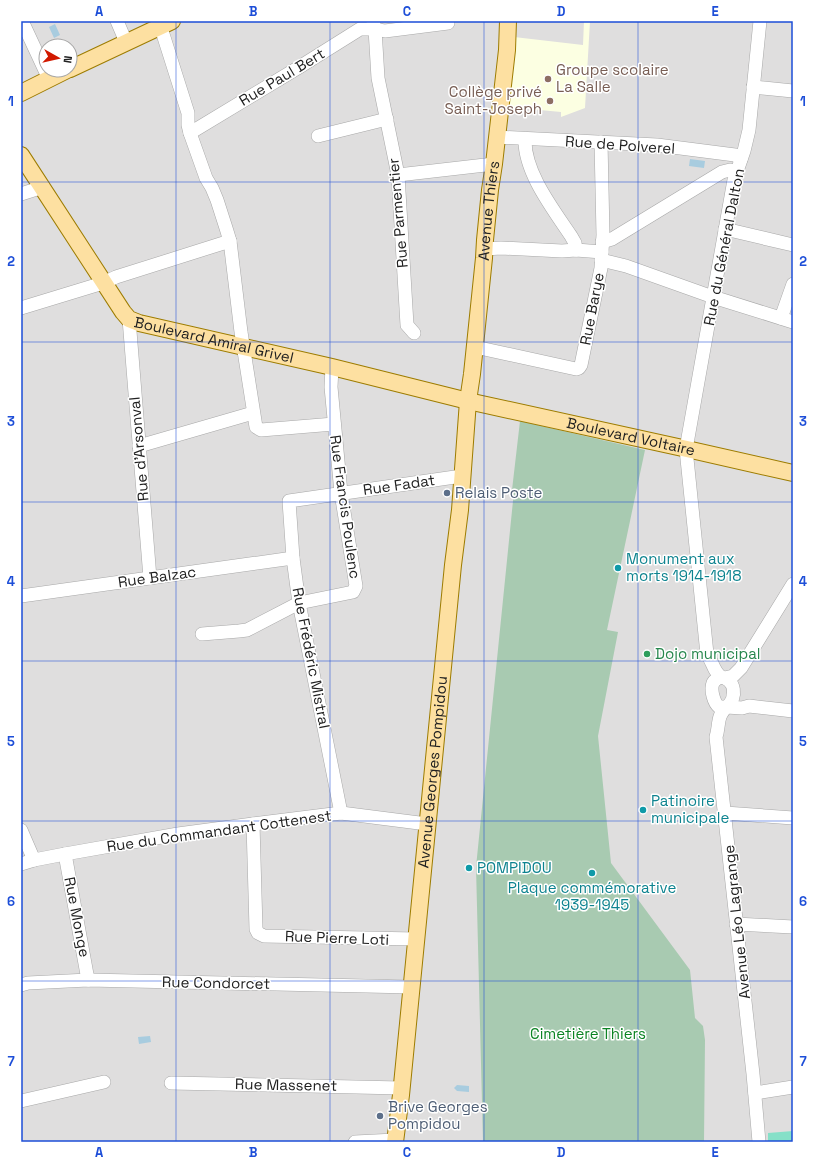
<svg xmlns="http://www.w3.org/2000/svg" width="814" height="1163" font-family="'Space Grotesk',sans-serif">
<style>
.residential{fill:#dfdede;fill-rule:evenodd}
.education{fill:#fcffe2}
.cemetery{fill:#a8cab1}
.pitch{fill:#85e0c8}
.water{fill:#a8ccdf}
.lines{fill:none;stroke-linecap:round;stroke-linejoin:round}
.minor-casing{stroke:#a8a8a8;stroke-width:14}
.major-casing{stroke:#9d7c00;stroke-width:18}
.minor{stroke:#fff;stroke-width:13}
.major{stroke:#fde0a1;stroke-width:16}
.grid{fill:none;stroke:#1d4ed8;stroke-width:1;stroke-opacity:0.55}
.education-dot{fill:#8d6e63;stroke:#fff;stroke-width:1.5}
.service-dot{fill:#5c6f8a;stroke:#fff;stroke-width:1.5}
.culture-dot{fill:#0f9aa8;stroke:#fff;stroke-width:1.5}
.leisure-dot{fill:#2e9e5b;stroke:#fff;stroke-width:1.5}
.labels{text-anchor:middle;stroke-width:3;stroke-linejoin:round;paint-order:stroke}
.education-label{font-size:15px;fill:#785e54;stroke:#fff;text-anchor:start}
.street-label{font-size:15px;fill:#212121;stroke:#fff}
.service-label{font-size:15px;fill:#4e5e75;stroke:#fff;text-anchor:start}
.culture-label{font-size:15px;fill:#0d838f;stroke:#fff;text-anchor:start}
.leisure-label{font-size:15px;fill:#27864d;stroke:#fff;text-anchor:start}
.park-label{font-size:15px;fill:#0b8323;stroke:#fff}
.neatline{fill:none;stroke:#1d4ed8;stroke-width:1.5}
.grid-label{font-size:13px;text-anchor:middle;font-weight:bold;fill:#1d4ed8}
</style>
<rect width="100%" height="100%" fill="#f1efe7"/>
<path class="residential" d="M21 21H793V1142H21ZM46 46H70V70H46Z"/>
<polygon class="education" points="584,21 590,21 585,108 561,117 561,112 507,107 514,37 583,45"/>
<polygon class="cemetery" points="520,421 645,450 607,630 618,632 598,736 611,863 690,970 695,1018 703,1026 705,1040 704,1142 483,1142 476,867 514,491 512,490"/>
<polygon class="pitch" points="793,1131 793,1142 768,1142 768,1133"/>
<g class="water">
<polygon points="55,24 60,35 54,38 49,27"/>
<polygon points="690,159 705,161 704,168 689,166"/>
<polygon points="150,1036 151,1042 139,1044 138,1037"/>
<polygon points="457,1085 469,1086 469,1092 457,1091 454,1088"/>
</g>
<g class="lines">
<defs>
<g id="minor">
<polyline points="22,21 49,79"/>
<polyline points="117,21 126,42"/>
<polyline points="373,21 375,29 378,78 398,175 407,325 414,333"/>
<polyline points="160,27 162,31 188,113 188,125 190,133 206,178 212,188 217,200 226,228 230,241 241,332 256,427 261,430 334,424"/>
<polyline points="753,87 793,91"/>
<polyline points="190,133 301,66 360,29 375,29 385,31 448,23"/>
<polyline points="318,136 387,119"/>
<polyline points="497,137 657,145 735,155 741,159"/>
<path d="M525 139C524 172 553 209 571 236L575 243 576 250"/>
<polyline points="398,175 494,164"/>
<polyline points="21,194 43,187"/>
<polyline points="725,229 793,245"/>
<polyline points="602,242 612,239 722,172 730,170 736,172"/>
<polyline points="485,249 501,248 562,251 576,250 602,252"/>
<polyline points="601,260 626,266 713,297 793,322"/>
<polyline points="21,308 103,283 116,277 230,241"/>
<polyline points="781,318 793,284"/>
<polyline points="129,319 150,578"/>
<polyline points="475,347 576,369 579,368 581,365 601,268 603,235 601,142"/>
<polyline points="139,446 253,413"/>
<polyline points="21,596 293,558"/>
<polyline points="202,634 239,631 247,630 299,603 353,592 356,586 341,493 331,387 332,367"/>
<path d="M721 677C713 671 713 662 707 654L686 449 734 180 744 151 749 130 760 21"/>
<path d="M721 677C736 680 737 697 727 707H719C714 703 710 690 713 683 715 679 718 678 721 677Z"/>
<polyline points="725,678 733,676 741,668 793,584"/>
<polyline points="341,813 299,603 293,558 289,501 462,476"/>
<polyline points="725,813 793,818"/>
<polyline points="253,824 256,929 258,933 264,936 416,939"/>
<polyline points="21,830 34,860"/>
<polyline points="65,854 88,980"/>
<polyline points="21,864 34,860 65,854 178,834 253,824 341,813 427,824"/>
<polyline points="736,924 793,927"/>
<polyline points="21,985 28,983 88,980 411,987"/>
<polyline points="171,1083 401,1088"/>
<polyline points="755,1093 793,1087"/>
<polyline points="21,1101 104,1082"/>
<polyline points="355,1142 395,1140"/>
<path d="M759 1142 753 1074 716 737C720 725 716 716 727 707L742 708 749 706 793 711"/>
</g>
<g id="major">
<polyline points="70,69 172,21"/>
<polyline points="21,93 67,70"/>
<path id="s1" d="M21 155 123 312 129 319 139 323 332 367 468 401 678 447 793 473"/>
<path id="s2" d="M395 1142 401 1095 453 565 460 510 468 401 472 374 484 258 485 240 490 190 494 164 507 50 508 21"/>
</g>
</defs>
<use href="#minor" class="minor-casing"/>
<use href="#major" class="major-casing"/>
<use href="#minor" class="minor"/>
<use href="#major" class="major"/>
</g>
<path class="grid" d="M176 21V1142M330 21V1142M484 21V1142M638 21V1142M21 182H793M21 342H793M21 502H793M21 661H793M21 821H793M21 981H793"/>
<g class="education-dot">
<circle cx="548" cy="79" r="4"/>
<circle cx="550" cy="101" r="4"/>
</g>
<g class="service-dot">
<circle cx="447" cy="493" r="4"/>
<circle cx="380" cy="1116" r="4"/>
</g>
<g class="culture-dot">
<circle cx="618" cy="568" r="4"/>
<circle cx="643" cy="810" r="4"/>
<circle cx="469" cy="868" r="4"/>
<circle cx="592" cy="873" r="4"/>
</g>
<circle class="leisure-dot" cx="647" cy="654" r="4"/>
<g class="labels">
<g class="education-label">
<text x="556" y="75">Groupe scolaire<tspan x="556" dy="17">La Salle</tspan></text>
<text x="542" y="97" text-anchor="end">Collège privé<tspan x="542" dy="17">Saint-Joseph</tspan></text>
</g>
<g class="street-label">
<text transform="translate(282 77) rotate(-31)" y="5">Rue Paul Bert</text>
<text transform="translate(620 145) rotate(4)" y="5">Rue de Polverel</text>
<text dy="5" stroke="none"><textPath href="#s2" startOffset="936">Avenue Thiers</textPath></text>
<text transform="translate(398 213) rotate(-95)" y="5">Rue Parmentier</text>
<text transform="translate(724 247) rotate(-79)" y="5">Rue du Général Dalton</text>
<text transform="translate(592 309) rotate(-79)" y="5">Rue Barye</text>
<text dy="5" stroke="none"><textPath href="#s1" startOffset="284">Boulevard Amiral Grivel</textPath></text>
<text dy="5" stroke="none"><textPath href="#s1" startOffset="712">Boulevard Voltaire</textPath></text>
<text transform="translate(139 449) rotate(-95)" y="5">Rue d'Arsonval</text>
<text transform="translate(399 485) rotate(-8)" y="5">Rue Fadat</text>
<text transform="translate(345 507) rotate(82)" y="5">Rue Francis Poulenc</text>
<text transform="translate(157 577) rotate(-8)" y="5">Rue Balzac</text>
<text transform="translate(311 658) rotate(79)" y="5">Rue Frédéric Mistral</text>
<text dy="5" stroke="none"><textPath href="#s2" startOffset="372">Avenue Georges Pompidou</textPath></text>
<text transform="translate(219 831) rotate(-8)" y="5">Rue du Commandant Cottenest</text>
<text transform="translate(77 917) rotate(79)" y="5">Rue Monge</text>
<text transform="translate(737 922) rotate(-96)" y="5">Avenue Léo Lagrange</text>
<text transform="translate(337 938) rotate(2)" y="5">Rue Pierre Loti</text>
<text transform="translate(216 983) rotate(1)" y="5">Rue Condorcet</text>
<text transform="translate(286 1085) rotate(1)" y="5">Rue Massenet</text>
</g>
<g class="service-label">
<text x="455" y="498">Relais Poste</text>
<text x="388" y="1112">Brive Georges<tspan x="388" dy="17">Pompidou</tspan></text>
</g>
<g class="culture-label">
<text x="626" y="564">Monument aux<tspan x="626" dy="17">morts 1914-1918</tspan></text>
<text x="651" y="806">Patinoire<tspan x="651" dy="17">municipale</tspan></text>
<text x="477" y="873">POMPIDOU</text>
<text x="592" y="893" text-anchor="middle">Plaque commémorative<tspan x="592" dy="17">1939-1945</tspan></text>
</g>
<g class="leisure-label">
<text x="655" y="659">Dojo municipal</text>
</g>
<g class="park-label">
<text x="588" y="1039">Cimetière Thiers</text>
</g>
</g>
<rect width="814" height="1163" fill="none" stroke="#ffffff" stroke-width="44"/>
<g transform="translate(58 58) rotate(98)"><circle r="19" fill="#ffffff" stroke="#a6a6a6"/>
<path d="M0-3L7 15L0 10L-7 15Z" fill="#d11900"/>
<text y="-6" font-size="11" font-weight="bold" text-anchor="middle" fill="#212121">N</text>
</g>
<rect x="22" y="22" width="770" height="1119" class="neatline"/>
<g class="grid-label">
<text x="99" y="16">A</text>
<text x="253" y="16">B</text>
<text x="407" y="16">C</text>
<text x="561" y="16">D</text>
<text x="715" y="16">E</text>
<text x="11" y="106">1</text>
<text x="803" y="106">1</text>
<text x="11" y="266">2</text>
<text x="803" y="266">2</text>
<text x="11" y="426">3</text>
<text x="803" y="426">3</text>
<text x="11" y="586">4</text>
<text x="803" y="586">4</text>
<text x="11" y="746">5</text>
<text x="803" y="746">5</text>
<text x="11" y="906">6</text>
<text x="803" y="906">6</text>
<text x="11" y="1066">7</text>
<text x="803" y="1066">7</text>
<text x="99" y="1157">A</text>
<text x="253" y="1157">B</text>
<text x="407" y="1157">C</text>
<text x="561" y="1157">D</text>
<text x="715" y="1157">E</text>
</g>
</svg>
